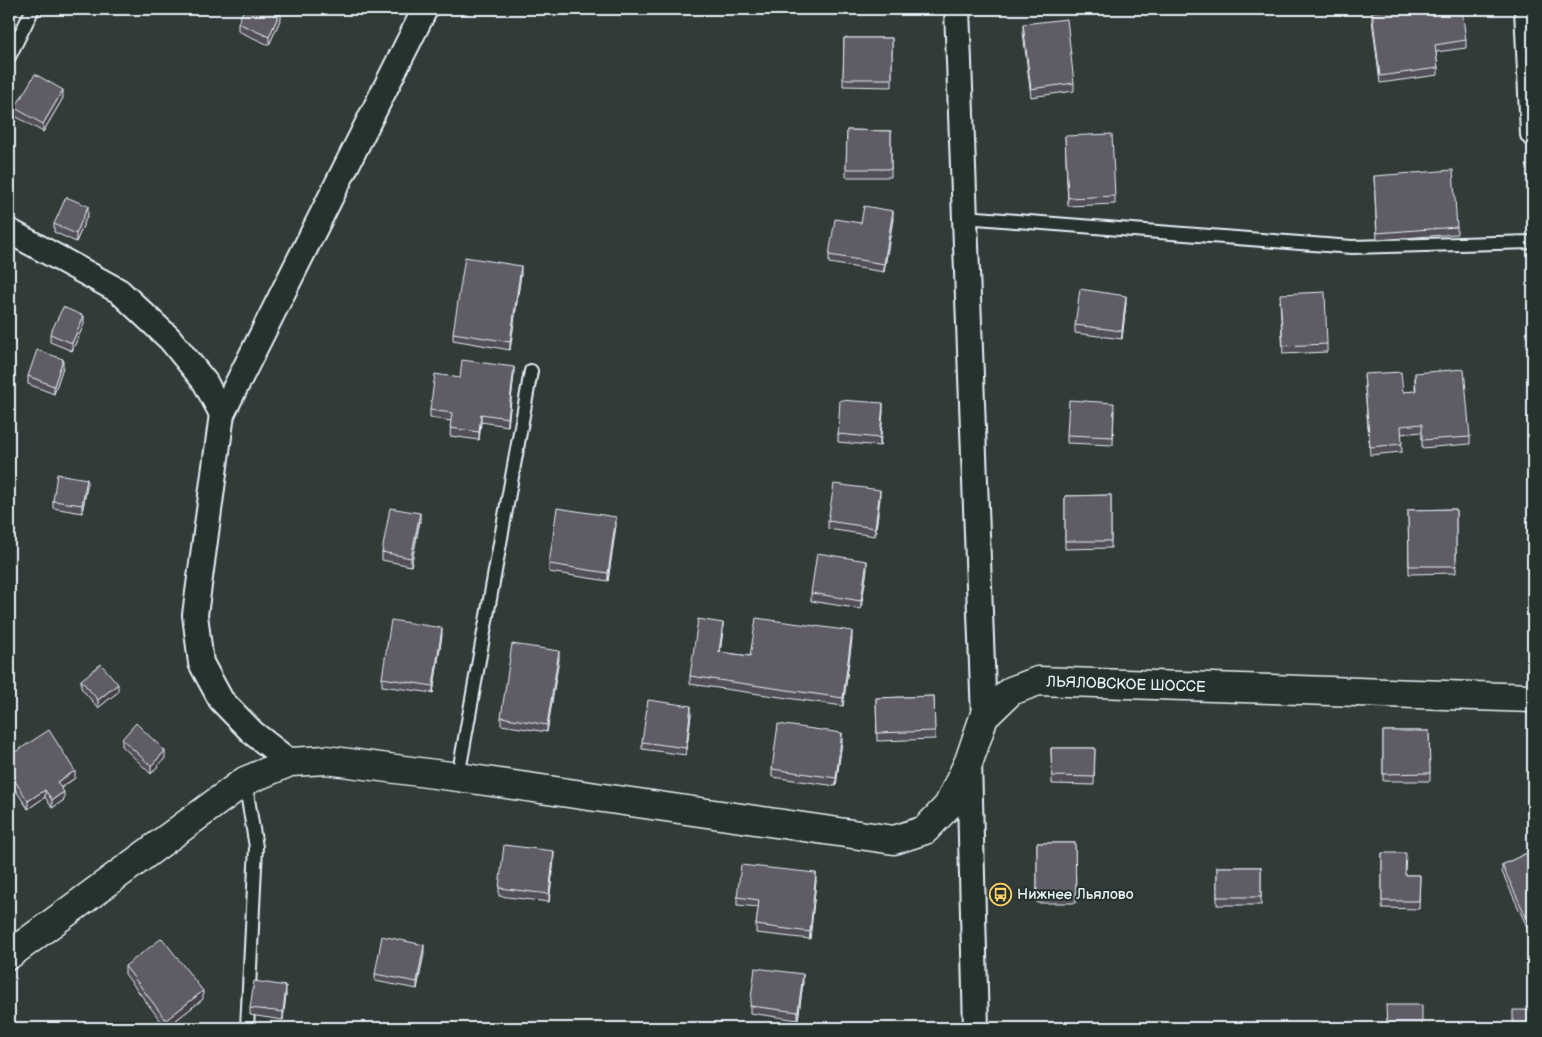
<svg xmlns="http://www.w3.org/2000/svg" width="1542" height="1037" font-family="'Balsamiq Sans',sans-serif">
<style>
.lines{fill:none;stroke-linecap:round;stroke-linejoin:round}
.lane-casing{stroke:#e8f1f8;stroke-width:16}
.street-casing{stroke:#e8f1f8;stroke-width:28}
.secondary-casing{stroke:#e8f1f8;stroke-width:31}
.lane{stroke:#26332d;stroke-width:12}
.street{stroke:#26332d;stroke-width:24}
.secondary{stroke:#26332d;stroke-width:28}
.wall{fill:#534f58;stroke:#e8f1f8}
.shaded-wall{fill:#444047;stroke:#e8f1f8}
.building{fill:#615c66;stroke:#e8f1f8}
.labels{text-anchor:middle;stroke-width:4;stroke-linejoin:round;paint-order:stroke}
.street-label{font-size:15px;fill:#e8f1f8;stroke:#26332d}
.poi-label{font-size:15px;fill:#e8f1f8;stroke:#26332d;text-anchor:start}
</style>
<rect width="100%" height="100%" fill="#323b38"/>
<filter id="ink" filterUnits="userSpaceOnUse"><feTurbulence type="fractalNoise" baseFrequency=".02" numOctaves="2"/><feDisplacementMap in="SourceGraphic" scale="10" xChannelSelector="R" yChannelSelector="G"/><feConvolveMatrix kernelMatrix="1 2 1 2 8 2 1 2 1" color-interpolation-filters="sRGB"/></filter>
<g filter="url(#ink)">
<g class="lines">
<defs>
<g id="lane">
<polyline points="9,57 33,9"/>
<polyline points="964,217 1352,247 1533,242"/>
<polyline points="458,777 531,371"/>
<polyline points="245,781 256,847 247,1028"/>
</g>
<g id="street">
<polyline points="957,9 984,717"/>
<polyline points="1527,9 1533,134"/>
<polyline points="9,231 119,291 170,339 205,382 222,414"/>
<polyline points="969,761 976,1028"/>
<polyline points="290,762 253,733 221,700 201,663 195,615 222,414 425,9"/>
</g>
<g id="secondary">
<path id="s1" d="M9 955 245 781 290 762 326 760 458 777 894 840 925 830 948 806 969 761 984 717 1011 691 1038 681 1533 698"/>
</g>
</defs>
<use href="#lane" class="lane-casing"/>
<use href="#street" class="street-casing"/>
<use href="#secondary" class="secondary-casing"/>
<use href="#lane" class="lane"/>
<use href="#street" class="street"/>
<use href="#secondary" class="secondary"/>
</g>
<g class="wall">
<polygon points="1372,12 1466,40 1466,48 1436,52 1438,68 1438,75 1380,83 1372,20"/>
<polygon points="281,18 269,45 238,31 238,23"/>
<polygon points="1023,24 1074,83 1074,91 1031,97 1023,32"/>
<polygon points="844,38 892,38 892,87 843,86"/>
<polygon points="63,98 43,132 15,116 15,108"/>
<polygon points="847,130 891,131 891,177 846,177"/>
<polygon points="1065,136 1115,196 1115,204 1068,206"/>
<polygon points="1374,176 1457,227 1457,234 1377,240"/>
<polygon points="88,214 76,242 54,232 54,224"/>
<polygon points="893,219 884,272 829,263 829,255 861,223"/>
<polygon points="521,274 510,350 453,340 453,333"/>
<polygon points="1280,301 1327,344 1327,352 1283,354"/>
<polygon points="1126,303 1122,339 1075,333 1075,325"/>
<polygon points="84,324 72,351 50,342 50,334"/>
<polygon points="63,367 54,394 28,384 28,376"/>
<polygon points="1415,373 1470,437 1470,444 1422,448 1422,432 1401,434 1402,452 1370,455 1364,374 1403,392 1415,391"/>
<polygon points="514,374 508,426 481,422 479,440 450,436 451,421 430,418 430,410 460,378"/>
<polygon points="1114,410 1113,445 1067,443 1067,435"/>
<polygon points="883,411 880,446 838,442 838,434"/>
<polygon points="87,486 82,513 53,508 53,501"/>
<polygon points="1111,495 1111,548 1065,549 1065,496"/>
<polygon points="880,498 875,536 828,529 828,521"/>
<polygon points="1456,509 1456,573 1409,574 1408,510"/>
<polygon points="420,521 411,566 382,560 382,552"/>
<polygon points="616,525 608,581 549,572 549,564"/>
<polygon points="867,569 861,609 811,601 811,593"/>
<polygon points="723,630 720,652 750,656 852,639 843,706 690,684 690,676"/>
<polygon points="442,635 433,693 382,686 382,678"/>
<polygon points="559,659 547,732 501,725 501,717"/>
<polygon points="81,680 118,692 98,708 81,688"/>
<polygon points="934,696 935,739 877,741 876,698"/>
<polygon points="691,714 686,755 642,749 642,742"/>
<polygon points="1383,731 1429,731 1430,781 1383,781"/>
<polygon points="122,739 165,758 151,774 122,746"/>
<polygon points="842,741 836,786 772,777 772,769"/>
<polygon points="1051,748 1095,748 1094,785 1052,784"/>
<polygon points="9,756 75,778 61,788 64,800 52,808 45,797 28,809 9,780"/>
<polygon points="1037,843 1075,843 1076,903 1037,903"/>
<polygon points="1533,850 1533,927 1528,929 1502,872 1502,865"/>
<polygon points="1382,853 1405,875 1420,875 1419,909 1382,908"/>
<polygon points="554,859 549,902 499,896 499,888"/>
<rect x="1217" y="867" width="44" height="38"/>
<polygon points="816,881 810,939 756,933 756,925 759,907 737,905 737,897"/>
<polygon points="424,953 417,989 375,981 375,974"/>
<polygon points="125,966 203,999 166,1028 125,974"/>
<polygon points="803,982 798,1020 750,1013 750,1006"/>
<polygon points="286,994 283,1020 250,1015 250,1008"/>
</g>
<g class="shaded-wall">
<polygon points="281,10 281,18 269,45 269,37"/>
<polygon points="63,90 63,98 43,132 43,124"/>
<polygon points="88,206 88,214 76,242 76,234"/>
<polygon points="893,211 893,219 884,272 884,264"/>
<polygon points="521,266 521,274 510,350 510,342"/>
<polygon points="1126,296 1126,303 1122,339 1122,331"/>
<polygon points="84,316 84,324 72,351 72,343"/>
<polygon points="63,359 63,367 54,394 54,386"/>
<polygon points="514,367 514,374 508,426 508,418"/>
<polygon points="883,403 883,411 880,446 880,438"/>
<polygon points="481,414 481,422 479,440 479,432"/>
<polygon points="87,479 87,486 82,513 82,505"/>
<polygon points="880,490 880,498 875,536 875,528"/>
<polygon points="420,513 420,521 411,566 411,558"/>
<polygon points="616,517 616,525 608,581 608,573"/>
<polygon points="867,561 867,569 861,609 861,601"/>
<polygon points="723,623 723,630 719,659 719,652"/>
<polygon points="442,628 442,635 433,693 433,686"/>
<polygon points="852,631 852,639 843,706 843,698"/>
<polygon points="559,651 559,659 547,732 547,725"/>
<polygon points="118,684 118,692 98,708 98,700"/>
<polygon points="691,706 691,714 686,755 686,748"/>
<polygon points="842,733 842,741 836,786 836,778"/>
<polygon points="165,751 165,758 151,774 151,766"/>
<polygon points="75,771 75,778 57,790 57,782"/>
<polygon points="45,790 45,797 28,809 28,801"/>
<polygon points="64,792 64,800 52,808 52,800"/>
<polygon points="554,851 554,859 549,902 549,894"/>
<polygon points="816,873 816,881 810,939 810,932"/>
<polygon points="1533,919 1533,927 1528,929 1528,921"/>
<polygon points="424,945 424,953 417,989 417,982"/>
<polygon points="803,974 803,982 798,1020 798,1012"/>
<polygon points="286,986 286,994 283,1020 283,1012"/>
<polygon points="203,991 203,999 166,1028 166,1020"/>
</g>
<g class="building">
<polygon points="244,9 277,9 281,10 269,37 238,23"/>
<polygon points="1395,9 1462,9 1466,40 1435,45 1438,68 1380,76 1372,12"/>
<polygon points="1067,19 1074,83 1031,89 1023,24"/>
<polygon points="844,38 892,38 892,79 843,79"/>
<polygon points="35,74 63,90 43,124 15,108"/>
<polygon points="847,130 891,131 891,169 846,169"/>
<polygon points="1112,134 1115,196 1068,198 1065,136"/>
<polygon points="1453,170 1457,227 1377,233 1374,176"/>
<polygon points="66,197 88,206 76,234 54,224"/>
<polygon points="864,206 893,211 884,264 829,255 835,219 861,223"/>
<polygon points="465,257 521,266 510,342 453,333"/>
<polygon points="1080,289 1126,296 1122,331 1075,325"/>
<polygon points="1325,292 1327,344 1283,346 1280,294"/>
<polygon points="63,307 84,316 72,343 50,334"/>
<polygon points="37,350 63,359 54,386 28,376"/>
<polygon points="462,360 514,367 508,418 481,414 479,432 450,428 452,413 430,410 435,374 460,378"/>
<polygon points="1464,369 1470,437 1422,440 1422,424 1401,426 1402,444 1370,447 1364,374 1401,372 1403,392 1416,391 1415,373"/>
<polygon points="840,400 883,403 880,438 838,434"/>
<polygon points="1069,400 1114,403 1113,437 1067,435"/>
<polygon points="57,474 87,479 82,505 53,501"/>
<polygon points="834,484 880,490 875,528 828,521"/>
<polygon points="1111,495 1111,541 1065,541 1065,496"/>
<polygon points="390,508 420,513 411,558 382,552"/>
<polygon points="557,508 616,517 608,573 549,564"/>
<polygon points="1456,509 1456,566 1409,566 1408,510"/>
<polygon points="817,553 867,561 861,601 811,593"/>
<polygon points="756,618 852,631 843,698 690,676 698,619 723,623 719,652 750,656"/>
<polygon points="391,620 442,628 433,686 382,678"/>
<polygon points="512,644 559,651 547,725 501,717"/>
<polygon points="101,664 118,684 98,700 81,680"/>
<polygon points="934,696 935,731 877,733 876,698"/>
<polygon points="648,700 691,706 686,748 642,742"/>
<polygon points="136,723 165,751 151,766 122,739"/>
<polygon points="778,724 842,733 836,778 772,769"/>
<polygon points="49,730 75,771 57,782 64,792 52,800 45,790 28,801 9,772 9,756"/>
<polygon points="1383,731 1429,731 1430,773 1383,774"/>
<polygon points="1051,748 1095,748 1094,777 1052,776"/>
<polygon points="1037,843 1075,843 1076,896 1037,896"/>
<polygon points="504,845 554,851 549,894 499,888"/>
<polygon points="1533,850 1533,919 1528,921 1502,865"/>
<polygon points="1382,853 1406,853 1405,875 1420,875 1419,901 1382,901"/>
<polygon points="741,865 816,873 810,932 756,925 759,900 737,897"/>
<rect x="1217" y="867" width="44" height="30"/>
<polygon points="382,936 424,945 417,982 375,974"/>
<polygon points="162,938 203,991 166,1020 125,966"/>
<polygon points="755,968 803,974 798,1012 750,1006"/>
<polygon points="254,981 286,986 283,1012 250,1008"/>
<polygon points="1386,1005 1422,1005 1422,1028 1387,1028"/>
<rect x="1513" y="1010" width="20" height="18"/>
</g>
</g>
<defs>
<symbol id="bus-ring" viewBox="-11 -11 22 22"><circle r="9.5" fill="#26332d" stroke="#ffd166" stroke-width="1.5"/><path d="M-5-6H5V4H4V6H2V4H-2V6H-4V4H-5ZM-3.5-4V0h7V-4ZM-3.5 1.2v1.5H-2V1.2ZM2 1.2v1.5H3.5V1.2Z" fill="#ffd166"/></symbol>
</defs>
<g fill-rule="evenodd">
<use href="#bus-ring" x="988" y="882" width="25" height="25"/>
</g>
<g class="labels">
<g class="street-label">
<text dy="5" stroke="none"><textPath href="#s1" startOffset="1268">ЛЬЯЛОВСКОЕ ШОССЕ</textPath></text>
</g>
<g class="poi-label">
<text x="1017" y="899">Нижнее Льялово</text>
</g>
</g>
<rect width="1542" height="1037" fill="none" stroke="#26332d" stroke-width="30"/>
<rect x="15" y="15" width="1512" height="1007" fill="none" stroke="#e8f1f8" stroke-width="2" filter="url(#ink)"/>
</svg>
